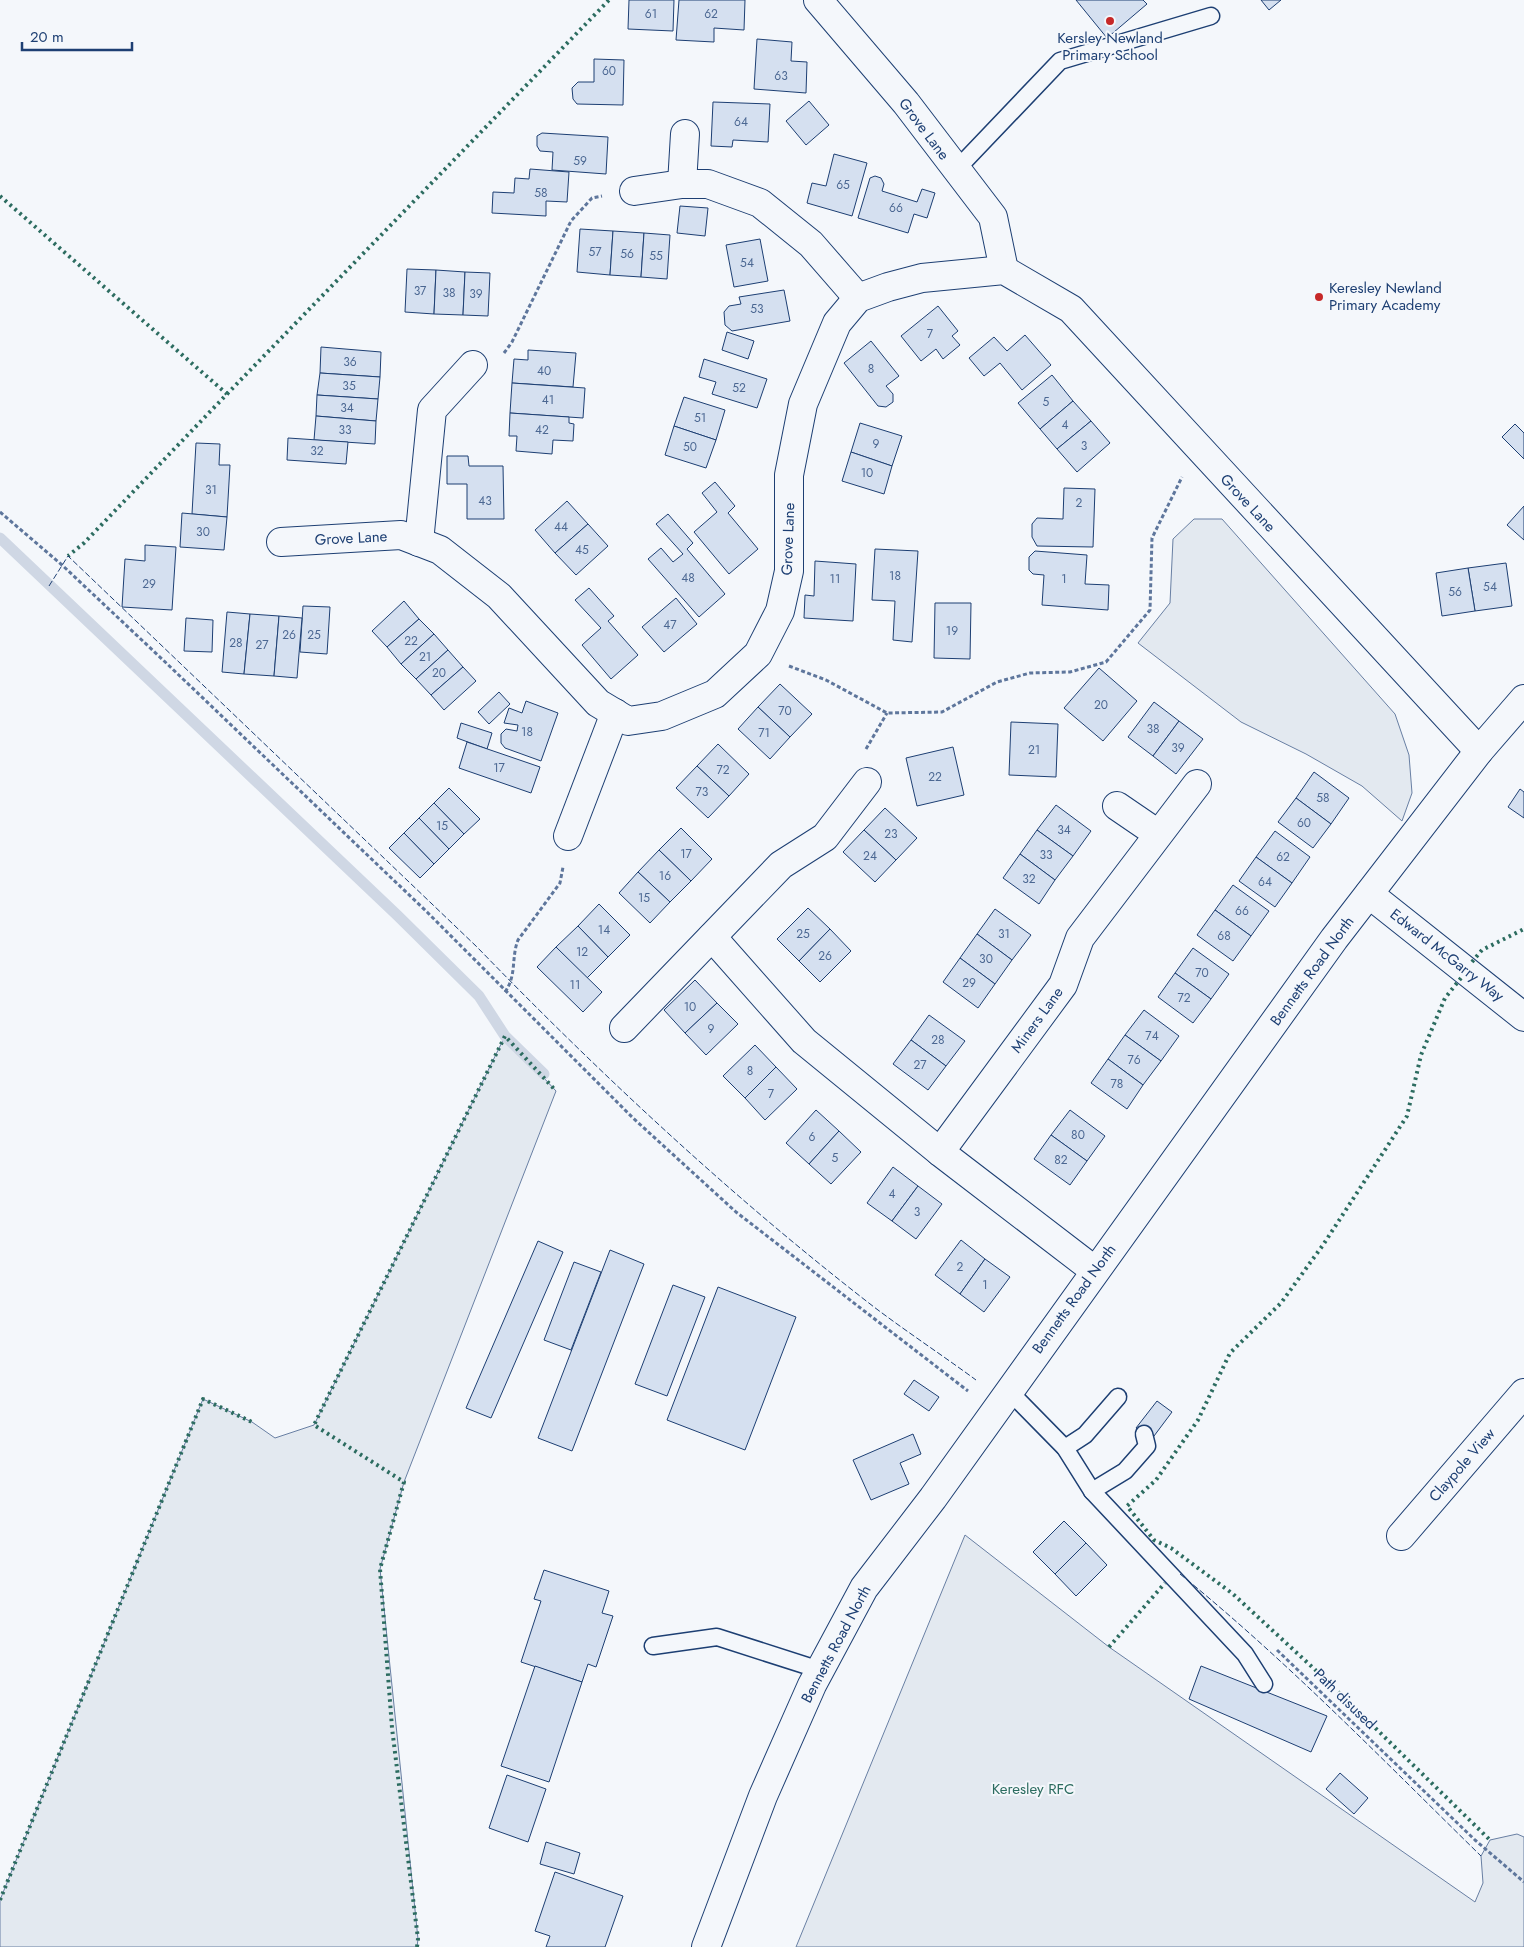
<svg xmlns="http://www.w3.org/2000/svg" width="1524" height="1947" font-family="Jost,sans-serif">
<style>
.green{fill:#e3e9f0;stroke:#687fa3}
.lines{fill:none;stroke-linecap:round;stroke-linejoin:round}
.stream{stroke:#cfd7e4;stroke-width:11}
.building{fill:#d5e0f0;stroke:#1d3f73}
.lane-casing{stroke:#1d3f73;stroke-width:19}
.street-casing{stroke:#1d3f73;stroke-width:30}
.secondary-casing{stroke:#1d3f73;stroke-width:30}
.path{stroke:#5e769c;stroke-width:3;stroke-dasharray:4 2.5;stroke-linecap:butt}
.lane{stroke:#f4f7fb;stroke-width:16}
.street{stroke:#f4f7fb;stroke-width:28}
.secondary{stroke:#f4f7fb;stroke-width:28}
.hedge{stroke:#2c6c60;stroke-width:4;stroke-dasharray:2.5 4;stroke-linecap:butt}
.fence{stroke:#1d3f73;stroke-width:1;stroke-dasharray:6 2.5;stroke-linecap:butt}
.poi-dot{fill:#c62828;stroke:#f4f7fb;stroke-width:2}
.labels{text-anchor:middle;stroke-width:4;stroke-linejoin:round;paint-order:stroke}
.number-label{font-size:12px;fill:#4b6792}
.poi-label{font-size:15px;fill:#1d3f73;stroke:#f4f7fb}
.street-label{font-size:15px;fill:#1d3f73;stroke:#f4f7fb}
.park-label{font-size:15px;fill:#2c6c60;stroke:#f4f7fb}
</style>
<rect width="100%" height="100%" fill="#f4f7fb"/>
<g class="green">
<polygon points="1194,519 1222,519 1395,714 1409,755 1412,793 1402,821 1362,786 1306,754 1241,722 1138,643 1170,603 1173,539"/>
<polygon points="505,1036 556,1091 404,1482 380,1569 418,1939 417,1947 0,1947 0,1900 203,1399 252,1422 275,1438 314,1425"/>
<polygon points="965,1535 1109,1647 1475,1902 1483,1883 1481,1856 1490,1840 1517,1834 1524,1837 1524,1947 796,1947"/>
</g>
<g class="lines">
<polyline class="stream" points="0,538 397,915 479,996 505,1036 544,1074"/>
</g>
<g class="building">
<polygon points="629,0 674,0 673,31 628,29"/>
<polygon points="679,0 745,0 744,30 714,28 714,42 676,40"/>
<polygon points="1076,0 1143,0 1147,4 1107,38"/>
<polygon points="1261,0 1281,0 1269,10"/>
<polygon points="757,39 792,42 791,61 807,62 806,93 754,89"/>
<polygon points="594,59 624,60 623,105 577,104 573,99 572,88 578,82 594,82"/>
<polygon points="809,101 829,125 806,145 786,121"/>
<polygon points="713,102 770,104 768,142 733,140 732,147 711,146"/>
<polygon points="542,133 608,137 606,174 552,170 553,152 540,151 537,146 537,136"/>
<polygon points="834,154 867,163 852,216 807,203 812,183 826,186"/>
<polygon points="530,169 569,172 567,202 546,201 546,216 492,213 493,192 514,193 515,178 529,179"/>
<polygon points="875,176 881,178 884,184 882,191 917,202 922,189 935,193 927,218 914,214 908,233 858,218 870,178"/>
<polygon points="680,206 708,208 705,236 677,233"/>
<polygon points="580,229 613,231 610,275 577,272"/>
<polygon points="613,231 644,233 641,277 610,275"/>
<polygon points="644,233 670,235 667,279 641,277"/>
<polygon points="760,239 768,281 734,287 726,245"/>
<polygon points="407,269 436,270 434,314 405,312"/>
<polygon points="436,270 465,272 463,315 434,314"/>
<polygon points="465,272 490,273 488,316 463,315"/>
<polygon points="784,290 790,321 732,331 725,325 724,312 729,306 741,304 739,297"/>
<polygon points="938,306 958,331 952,336 960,345 943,359 936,349 921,361 901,336"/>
<polygon points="727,332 754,341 748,359 722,350"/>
<polygon points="1025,335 1051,365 1022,390 1000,363 984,376 969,358 994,337 1007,351"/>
<polygon points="871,341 899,376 886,386 893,394 893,402 886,407 878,406 844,363"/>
<polygon points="321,347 381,352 380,377 320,373"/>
<polygon points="528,350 576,353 573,387 512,383 514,359 528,360"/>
<polygon points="704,359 767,379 757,408 712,394 716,382 699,377"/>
<polygon points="320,373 380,377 378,399 317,395"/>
<polygon points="1052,375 1073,401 1040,429 1018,403"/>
<polygon points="512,383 585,388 583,418 510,413"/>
<polygon points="317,395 378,399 376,421 316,416"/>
<polygon points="684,397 725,410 716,440 674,426"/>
<polygon points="1073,401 1091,421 1057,449 1040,429"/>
<polygon points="510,413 569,417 569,423 574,424 573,441 553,440 552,454 516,451 517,436 509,436"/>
<polygon points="316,416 376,421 375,444 314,440"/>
<polygon points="1091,421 1110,443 1077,472 1057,449"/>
<polygon points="860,423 902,436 892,466 851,452"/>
<polygon points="1515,424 1524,433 1524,459 1502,437"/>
<polygon points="674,426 716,440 706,468 665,455"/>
<polygon points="288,438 348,442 346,464 287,460"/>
<polygon points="196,443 220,444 219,465 230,465 227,517 192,514"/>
<polygon points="851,452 892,466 884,494 842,481"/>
<polygon points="447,456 468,456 469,466 503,466 504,519 467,519 467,484 447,484"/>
<polygon points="715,482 735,506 728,513 758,549 729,574 694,532 717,512 702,493"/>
<polygon points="1064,488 1095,489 1093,547 1037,546 1032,537 1032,524 1037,518 1063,519"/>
<polygon points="567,501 588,524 555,553 535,530"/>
<polygon points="1524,506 1524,540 1507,525"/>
<polygon points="182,513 227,517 224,550 180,547"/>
<polygon points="668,514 693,543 687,549 725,594 699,617 648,559 661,548 673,562 683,554 656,524"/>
<polygon points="588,524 608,546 576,575 555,553"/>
<polygon points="145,545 176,547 172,610 122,607 125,559 145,561"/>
<polygon points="875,549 918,551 912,642 893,640 895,601 872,600"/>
<polygon points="1035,551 1087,555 1085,584 1109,585 1108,610 1042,605 1044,575 1033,574 1029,570 1029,557"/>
<polygon points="815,561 856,564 853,621 804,618 805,595 814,596"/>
<polygon points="1506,563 1512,606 1475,611 1468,568"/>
<polygon points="1468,568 1475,611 1442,616 1436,573"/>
<polygon points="589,588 614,616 608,621 638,655 611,679 582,645 601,628 575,600"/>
<polygon points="676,598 697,624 664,652 642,627"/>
<polygon points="404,601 419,619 387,647 372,631"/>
<polygon points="935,603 971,603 970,659 934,658"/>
<polygon points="303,606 330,607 327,654 300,652"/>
<polygon points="227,612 250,614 244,674 222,672"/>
<polygon points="250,614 279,616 274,676 244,674"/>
<polygon points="279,616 302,618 297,678 274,676"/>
<polygon points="186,618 213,620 212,652 184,651"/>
<polygon points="419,619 434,634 401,664 387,647"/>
<polygon points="434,634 448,650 416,679 401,664"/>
<polygon points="448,650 463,667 431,695 416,679"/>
<polygon points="463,667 476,681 444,710 431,695"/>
<polygon points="1099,668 1137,701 1103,741 1064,708"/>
<polygon points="780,684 812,714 790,737 758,707"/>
<polygon points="499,692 510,704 489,724 478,712"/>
<polygon points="526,701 558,713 541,761 505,748 501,743 501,734 506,729 517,731 518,725 504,723 509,708 522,713"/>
<polygon points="1154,702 1179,721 1153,756 1128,737"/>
<polygon points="758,707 790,737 770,759 738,729"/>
<polygon points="1179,721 1203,739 1176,774 1153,756"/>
<polygon points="1011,722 1058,724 1056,777 1009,775"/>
<polygon points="461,723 492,733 487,749 457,738"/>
<polygon points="467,742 540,767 531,793 459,768"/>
<polygon points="718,744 749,774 729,796 697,766"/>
<polygon points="953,747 964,795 917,806 906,758"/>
<polygon points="697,766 729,796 708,818 676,788"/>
<polygon points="1314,772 1349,798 1331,824 1296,798"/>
<polygon points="449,788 480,819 464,834 434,803"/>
<polygon points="1520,789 1524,792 1524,818 1508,807"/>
<polygon points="1296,798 1331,824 1313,848 1278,822"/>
<polygon points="434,803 464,834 449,849 419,818"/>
<polygon points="1056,805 1091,831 1073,856 1037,830"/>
<polygon points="885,808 917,838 896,860 864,830"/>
<polygon points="419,818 449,849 434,864 404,833"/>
<polygon points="681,828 712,859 691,881 659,850"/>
<polygon points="864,830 896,860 875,882 843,852"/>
<polygon points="1037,830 1073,856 1055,880 1020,854"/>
<polygon points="1275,831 1310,857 1292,883 1256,857"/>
<polygon points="404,833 434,864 420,878 389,848"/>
<polygon points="659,850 691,881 670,902 638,872"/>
<polygon points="1020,854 1055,880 1039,904 1003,878"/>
<polygon points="1256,857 1292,883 1275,907 1239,881"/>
<polygon points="638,872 670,902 650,923 619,893"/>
<polygon points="1233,885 1269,911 1251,936 1215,910"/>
<polygon points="599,904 630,935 608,957 578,926"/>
<polygon points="808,908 830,929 799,961 777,939"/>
<polygon points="995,909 1031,935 1012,960 977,934"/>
<polygon points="1215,910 1251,936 1233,961 1197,935"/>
<polygon points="578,926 608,957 587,978 556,947"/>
<polygon points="830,929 851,951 820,982 799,961"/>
<polygon points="977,934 1012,960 995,984 960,958"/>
<polygon points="556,947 602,992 583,1012 537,967"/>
<polygon points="1193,948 1229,974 1211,999 1175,973"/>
<polygon points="960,958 995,984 978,1008 943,982"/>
<polygon points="1175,973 1211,999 1193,1023 1158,997"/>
<polygon points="695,980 717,1003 685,1033 664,1010"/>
<polygon points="717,1003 738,1024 706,1055 685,1033"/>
<polygon points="1144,1010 1179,1036 1161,1061 1125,1035"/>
<polygon points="929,1015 965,1041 946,1066 911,1040"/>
<polygon points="1125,1035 1161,1061 1143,1085 1108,1059"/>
<polygon points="911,1040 946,1066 928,1090 893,1064"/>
<polygon points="755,1045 776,1067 745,1098 723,1076"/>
<polygon points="1108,1059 1143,1085 1127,1109 1091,1083"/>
<polygon points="776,1067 797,1089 765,1120 745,1098"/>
<polygon points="816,1110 839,1131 809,1164 786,1143"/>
<polygon points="1070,1110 1105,1136 1087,1161 1051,1135"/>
<polygon points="839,1131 861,1152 831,1184 809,1164"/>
<polygon points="1051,1135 1087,1161 1070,1185 1034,1159"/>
<polygon points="893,1167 918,1186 892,1221 867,1203"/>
<polygon points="918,1186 942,1204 916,1239 892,1221"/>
<polygon points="961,1240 985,1259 960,1294 935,1275"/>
<polygon points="538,1241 563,1252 491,1418 466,1408"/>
<polygon points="610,1250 644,1264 572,1451 538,1438"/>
<polygon points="985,1259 1010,1277 984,1312 960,1294"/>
<polygon points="574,1262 601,1272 571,1350 544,1340"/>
<polygon points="673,1285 705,1297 667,1396 635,1384"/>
<polygon points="718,1287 796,1317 745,1450 667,1420"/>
<polygon points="914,1380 939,1397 929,1411 904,1394"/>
<polygon points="1157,1401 1172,1412 1151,1440 1136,1428"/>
<polygon points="913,1434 921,1454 900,1463 909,1484 871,1500 853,1460"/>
<polygon points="1064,1521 1086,1543 1055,1574 1033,1552"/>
<polygon points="1086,1543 1107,1565 1076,1596 1055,1574"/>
<polygon points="544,1570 609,1591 602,1613 613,1616 596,1667 588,1664 582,1682 521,1662 541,1601 534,1599"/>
<polygon points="535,1666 582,1682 549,1782 501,1766"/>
<polygon points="1201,1666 1327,1716 1311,1752 1189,1699"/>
<polygon points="1340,1773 1368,1798 1354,1814 1326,1789"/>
<polygon points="507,1775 546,1789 528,1842 489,1828"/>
<polygon points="546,1842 580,1853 574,1874 540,1864"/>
<polygon points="555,1872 623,1896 605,1947 546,1947 550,1936 535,1931"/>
</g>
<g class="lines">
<defs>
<g id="lane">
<polyline points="956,170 1060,61 1211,16"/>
<polyline points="1008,1390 1065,1448 1092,1491 1245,1654 1264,1684"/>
<polyline points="1065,1448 1085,1435 1118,1397"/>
<polyline points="1092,1491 1125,1471 1147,1446 1144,1434"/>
<polyline points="653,1646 717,1637 820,1670"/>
</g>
<g id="street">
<polyline points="818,0 906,103 993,217 1004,270"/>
<polyline points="682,184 685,134"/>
<polyline points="634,191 682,184 708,184 760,203 811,244 858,298"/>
<polyline points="281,542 401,535 440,550 499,596 598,703 628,721 662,716 715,694 758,654 780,611 789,571 789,475 803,404 837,323 858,298 888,287 922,278 1004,270 1071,309 1479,751"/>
<polyline points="419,542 432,410 473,365"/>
<polyline points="1117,806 1158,834"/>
<polyline points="568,836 615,713"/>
<polyline points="1369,894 1524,1017"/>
<polyline points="712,937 804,1041 940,1152 1094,1270"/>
<polyline points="624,1028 781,865 825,837 867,782"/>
<polyline points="940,1152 1063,985 1080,938 1197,784"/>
<polyline points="1401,1536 1524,1393"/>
</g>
<polyline id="secondary" points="706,1947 763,1796 812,1685 864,1588 933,1498 1334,939 1479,751 1524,699"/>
</defs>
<use href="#lane" class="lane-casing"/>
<use href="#street" class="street-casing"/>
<use href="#secondary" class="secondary-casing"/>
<g class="path">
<polyline points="504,353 512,342 571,221 592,198 602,196"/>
<polyline points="0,512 62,565 162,659 427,912 633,1118 736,1212 968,1391"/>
<polyline points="789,666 826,680 887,713 942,712 997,682 1030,673 1070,672 1106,662 1150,610 1152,538 1182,477"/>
<polyline points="866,749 887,713"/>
<path d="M505 992C517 975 511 958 518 940L560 883 563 867"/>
<polyline points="1277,1650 1475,1840 1524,1882"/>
</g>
<use href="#lane" class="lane"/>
<use href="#street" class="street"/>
<use href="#secondary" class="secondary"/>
<g class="hedge">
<polyline points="0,196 227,394 84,543 68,556"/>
<polyline points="227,394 609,0"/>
<polyline points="1472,962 1482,950 1524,929"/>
<polyline points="1461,978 1445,998 1421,1055 1407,1116 1323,1245 1281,1303 1230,1353 1198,1420 1156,1480 1127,1506 1154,1540 1171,1548 1233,1594 1323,1677 1490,1840"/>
<polyline points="1109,1647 1165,1583"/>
<polyline points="0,1900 203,1399 252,1422"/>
<polyline points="417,1947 418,1939 392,1728 380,1569 404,1482 314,1425 505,1036 556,1091"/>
</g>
<g class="fence">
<path d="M49 586 68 556 477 947C601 1075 733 1198 874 1307 907 1332 942 1355 976 1380"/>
<path d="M1180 1574C1287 1661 1383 1760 1481 1856"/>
</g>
</g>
<g class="poi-dot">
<circle cx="1110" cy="21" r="5"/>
<circle cx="1319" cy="297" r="5"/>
</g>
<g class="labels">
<g class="number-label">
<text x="651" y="18">61</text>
<text x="711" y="18">62</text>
<text x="609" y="75">60</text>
<text x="781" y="80">63</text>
<text x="741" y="126">64</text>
<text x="580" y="165">59</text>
<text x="843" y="189">65</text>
<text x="541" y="197">58</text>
<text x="896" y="212">66</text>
<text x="595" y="256">57</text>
<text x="627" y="258">56</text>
<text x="656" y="260">55</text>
<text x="747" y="267">54</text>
<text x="420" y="295">37</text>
<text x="449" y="297">38</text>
<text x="476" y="298">39</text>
<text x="757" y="313">53</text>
<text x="930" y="338">7</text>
<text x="350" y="366">36</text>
<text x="871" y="373">8</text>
<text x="544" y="375">40</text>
<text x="349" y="390">35</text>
<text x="739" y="392">52</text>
<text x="548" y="404">41</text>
<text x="1046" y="406">5</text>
<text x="347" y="412">34</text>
<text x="700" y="422">51</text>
<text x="1065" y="429">4</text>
<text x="345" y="434">33</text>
<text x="542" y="434">42</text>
<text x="876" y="448">9</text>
<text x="1084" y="450">3</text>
<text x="690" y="451">50</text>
<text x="317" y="455">32</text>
<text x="867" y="477">10</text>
<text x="211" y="494">31</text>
<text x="485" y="505">43</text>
<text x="1079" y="507">2</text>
<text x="561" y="531">44</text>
<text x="203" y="536">30</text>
<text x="582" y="554">45</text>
<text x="895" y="580">18</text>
<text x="688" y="582">48</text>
<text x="835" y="583">11</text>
<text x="1064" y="583">1</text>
<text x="149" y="588">29</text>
<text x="1490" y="591">54</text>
<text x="1455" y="596">56</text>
<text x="670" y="629">47</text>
<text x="952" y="635">19</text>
<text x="289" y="639">26</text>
<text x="314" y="639">25</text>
<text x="411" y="645">22</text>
<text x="236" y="647">28</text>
<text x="262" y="649">27</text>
<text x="425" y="661">21</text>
<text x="439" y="677">20</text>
<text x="1101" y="709">20</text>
<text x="785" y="715">70</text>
<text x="1153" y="733">38</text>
<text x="527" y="736">18</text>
<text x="764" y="737">71</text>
<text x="1178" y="752">39</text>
<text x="1034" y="754">21</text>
<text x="499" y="772">17</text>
<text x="723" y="774">72</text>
<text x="935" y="781">22</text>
<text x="702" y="796">73</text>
<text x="1323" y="802">58</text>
<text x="1304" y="827">60</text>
<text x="442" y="830">15</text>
<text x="1064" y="834">34</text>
<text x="891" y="838">23</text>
<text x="686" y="858">17</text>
<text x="1046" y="859">33</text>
<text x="870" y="860">24</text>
<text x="1283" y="861">62</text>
<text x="665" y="880">16</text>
<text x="1029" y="883">32</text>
<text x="1265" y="886">64</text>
<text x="644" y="902">15</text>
<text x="1242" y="915">66</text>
<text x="604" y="934">14</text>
<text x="803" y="938">25</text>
<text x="1004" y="938">31</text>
<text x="1224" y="940">68</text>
<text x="582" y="956">12</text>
<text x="825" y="960">26</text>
<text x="986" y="963">30</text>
<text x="1202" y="977">70</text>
<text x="969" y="987">29</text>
<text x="575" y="989">11</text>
<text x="1184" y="1002">72</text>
<text x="690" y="1011">10</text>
<text x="711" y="1033">9</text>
<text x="1152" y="1040">74</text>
<text x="938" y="1044">28</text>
<text x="1134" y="1064">76</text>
<text x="920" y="1069">27</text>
<text x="750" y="1075">8</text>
<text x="1117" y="1088">78</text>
<text x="771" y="1098">7</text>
<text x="1078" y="1139">80</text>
<text x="812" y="1141">6</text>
<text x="835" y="1162">5</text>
<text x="1061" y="1164">82</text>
<text x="892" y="1198">4</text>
<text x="917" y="1216">3</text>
<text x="960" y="1271">2</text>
<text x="985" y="1289">1</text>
</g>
<g class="poi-label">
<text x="1110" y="43">Kersley Newland<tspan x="1110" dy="17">Primary School</tspan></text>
<text x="1329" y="293" text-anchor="start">Keresley Newland<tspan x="1329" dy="17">Primary Academy</tspan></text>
</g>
<g class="street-label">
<text transform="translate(924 129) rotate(53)" y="5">Grove Lane</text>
<text transform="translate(1248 503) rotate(47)" y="5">Grove Lane</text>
<text transform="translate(351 538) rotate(-3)" y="5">Grove Lane</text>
<text transform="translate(788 539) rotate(-88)" y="5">Grove Lane</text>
<text transform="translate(1447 955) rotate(38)" y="5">Edward McGarry Way</text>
<text transform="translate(1312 971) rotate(-54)" y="5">Bennetts Road North</text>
<text transform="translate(1037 1020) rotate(-54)" y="5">Miners Lane</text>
<text transform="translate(1074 1299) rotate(-54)" y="5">Bennetts Road North</text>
<text transform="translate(1462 1465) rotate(-49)" y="5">Claypole View</text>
<text transform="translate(836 1644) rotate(-62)" y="5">Bennetts Road North</text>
<text transform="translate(1345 1699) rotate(44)" y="5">Path disused</text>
</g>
<g class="park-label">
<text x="1033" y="1794">Keresley RFC</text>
</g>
</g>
<path d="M22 42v8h110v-8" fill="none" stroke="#1d3f73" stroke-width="2.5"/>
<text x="30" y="42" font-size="15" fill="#1d3f73" stroke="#f4f7fb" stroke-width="4" paint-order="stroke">20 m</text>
</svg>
